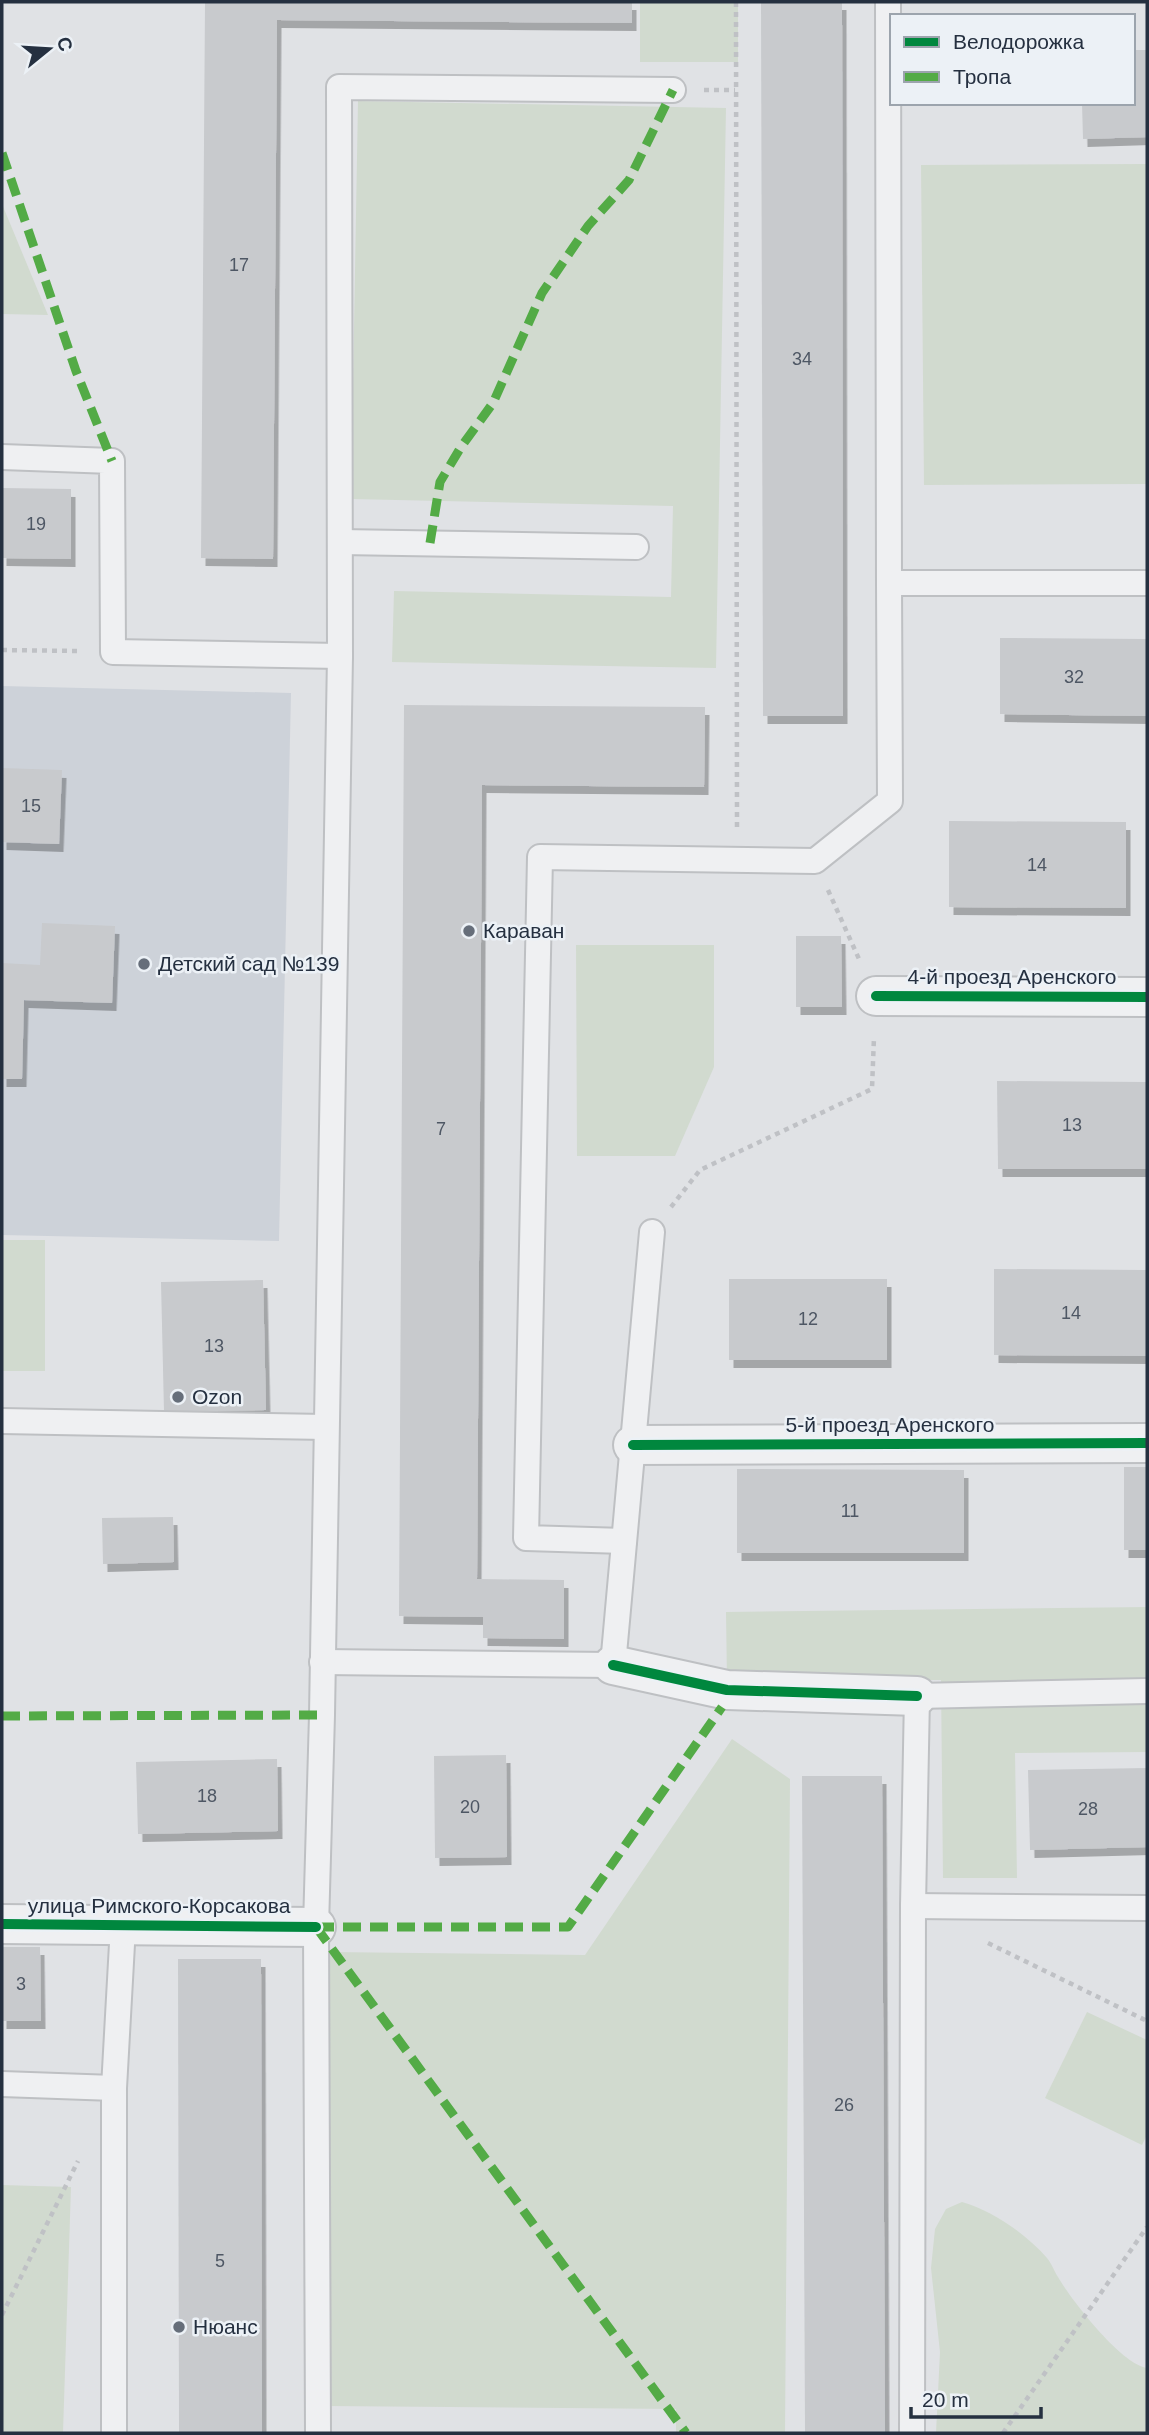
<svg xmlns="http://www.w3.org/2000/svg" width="1149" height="2435" font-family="Helvetica,sans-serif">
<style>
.built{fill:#cdd2d9}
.green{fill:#d1dacf}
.building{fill:#c8cacd;filter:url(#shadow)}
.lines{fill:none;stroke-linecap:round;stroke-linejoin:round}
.service-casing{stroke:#bec0c3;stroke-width:28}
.minor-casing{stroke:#bec0c3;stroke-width:42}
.path{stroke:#bfc1c5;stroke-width:4.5;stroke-dasharray:5 5;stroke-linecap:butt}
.service{stroke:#eff0f2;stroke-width:24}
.minor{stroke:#eff0f2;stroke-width:38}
.quiet{stroke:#53ab46;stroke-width:9;stroke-dasharray:18 9;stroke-linecap:butt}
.cycleway-casing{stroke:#ecf1f6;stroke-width:15}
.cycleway{stroke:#00873e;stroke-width:10}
.poi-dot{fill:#666e7a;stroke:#ecf1f6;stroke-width:2.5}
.labels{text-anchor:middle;stroke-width:5;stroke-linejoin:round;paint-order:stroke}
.number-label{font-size:18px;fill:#4e5764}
.poi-label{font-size:21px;fill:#253040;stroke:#ecf1f6;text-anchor:start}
.street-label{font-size:21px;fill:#253040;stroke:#ecf1f6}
</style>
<defs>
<filter id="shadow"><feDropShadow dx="4.5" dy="8" stdDeviation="0" flood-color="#0004"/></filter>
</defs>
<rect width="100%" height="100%" fill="#e0e2e5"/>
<polygon class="built" points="2,686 291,693 279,1241 2,1235"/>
<g class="green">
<rect x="640" y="2" width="98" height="60"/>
<polygon points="358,101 726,108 716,668 392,662 394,591 671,597 673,506 351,499"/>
<polygon points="1147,164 1147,484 924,485 921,165"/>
<polygon points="2,204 48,315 2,314"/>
<polygon points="576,945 714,945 714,1067 675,1156 577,1156"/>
<rect x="2" y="1240" width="43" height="131"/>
<polygon points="1147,1607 1147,1752 1015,1753 1017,1878 943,1878 941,1680 727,1682 726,1612"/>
<polygon points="732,1739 790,1779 785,2433 676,2433 676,2409 325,2406 329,1952 585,1955"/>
<polygon points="1087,2012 1147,2040 1147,2135 1142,2145 1045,2098"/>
<polygon points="2,2185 71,2187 63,2433 2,2433"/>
<path d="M962 2202C993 2211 1026 2234 1047 2258 1052 2264 1054 2271 1058 2277 1072 2301 1121 2364 1147 2368V2433H936L940 2352 931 2268 935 2229 946 2209Z"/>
</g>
<g class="building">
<polygon points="205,2 632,2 632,23 277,20 273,559 201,558"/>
<polygon points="761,2 842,2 843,716 763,716"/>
<polygon points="1133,50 1147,50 1147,137 1083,139 1082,103 1133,103"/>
<polygon points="2,488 71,489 71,559 2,558"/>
<polygon points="1000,638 1147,639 1147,716 1000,714"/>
<polygon points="404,705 705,707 704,787 482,785 477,1579 564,1580 564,1639 483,1638 483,1617 399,1616"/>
<polygon points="2,768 62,770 59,844 2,842"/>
<polygon points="949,821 1126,822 1126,908 949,907"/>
<polygon points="42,923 115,926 112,1003 24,1000 22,1079 2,1079 2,963 40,965"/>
<polygon points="796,936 841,936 842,1007 796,1007"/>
<polygon points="997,1081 1147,1082 1147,1169 998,1169"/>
<polygon points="994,1269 1147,1270 1147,1356 994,1355"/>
<rect x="729" y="1279" width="158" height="81"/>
<polygon points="263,1280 266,1410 164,1412 161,1282"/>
<rect x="1124" y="1467" width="23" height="83"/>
<polygon points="737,1469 964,1470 964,1553 737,1553"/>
<polygon points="173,1517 174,1562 103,1564 102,1518"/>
<polygon points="506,1755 507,1857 435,1858 434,1756"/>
<polygon points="277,1759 278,1831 138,1834 136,1762"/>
<polygon points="1147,1768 1147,1847 1030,1850 1028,1770"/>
<polygon points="802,1776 882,1776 885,2433 805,2433"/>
<polygon points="2,1947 40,1947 41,2021 2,2021"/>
<polygon points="178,1959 261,1959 262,2433 179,2433"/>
</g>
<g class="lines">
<defs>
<g id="service">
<polyline points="888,2 889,583 1147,583"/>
<polyline points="2,457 112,461 113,652 340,656"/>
<polyline points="340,542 636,547"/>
<polyline points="2,1421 326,1427"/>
<polyline points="624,1541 526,1538 540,857 815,861 890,801 889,583"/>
<polyline points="322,1662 613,1665 652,1232"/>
<polyline points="913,1906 1147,1908"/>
<polyline points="2,2084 114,2088"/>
<polyline points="114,2433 114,2088 123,1926"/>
<polyline points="318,2433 316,1927 322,1715 340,656 339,87 673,90"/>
<polyline points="912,2433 913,1906 917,1696 1147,1691"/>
</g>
<g id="minor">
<polyline points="876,996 1147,997"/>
<polyline points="633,1445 1147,1443"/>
<polyline points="613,1665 727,1690 917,1696"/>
<polyline points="2,1924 316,1927"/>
</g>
</defs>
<use href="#service" class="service-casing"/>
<use href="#minor" class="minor-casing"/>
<g class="path">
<polyline points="736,2 737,827"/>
<polyline points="704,90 735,90"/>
<polyline points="2,650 78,651"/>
<polyline points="828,890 859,959"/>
<polyline points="671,1207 700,1170 872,1089 874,1037"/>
<polyline points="988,1943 1147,2021"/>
<polyline points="2,2315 78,2161"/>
<polyline points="1003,2433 1147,2227"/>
</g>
<use href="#service" class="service"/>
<use href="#minor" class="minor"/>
<g class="quiet">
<polyline points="2,153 76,371 112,461"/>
<polyline points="430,543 440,482 461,447 493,403 542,293 588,226 629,180 673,90"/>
<polyline points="2,1716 322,1715"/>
<polyline points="316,1927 686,2433"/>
<polyline points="316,1927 568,1927 722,1707"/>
</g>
<defs>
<g id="cycleway">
<polyline points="876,996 1147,997"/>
<polyline points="633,1445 1147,1443"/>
<polyline points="613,1665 727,1690 917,1696"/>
<polyline points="2,1924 316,1927"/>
</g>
</defs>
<use href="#cycleway" class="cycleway-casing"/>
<use href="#cycleway" class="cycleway"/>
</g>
<g class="poi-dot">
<circle cx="469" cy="931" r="7"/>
<circle cx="144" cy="964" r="7"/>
<circle cx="178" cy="1397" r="7"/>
<circle cx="179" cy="2327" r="7"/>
</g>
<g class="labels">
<g class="number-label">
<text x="239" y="271">17</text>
<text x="802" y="365">34</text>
<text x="36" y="530">19</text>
<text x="1074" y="683">32</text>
<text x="31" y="812">15</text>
<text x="1037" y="871">14</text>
<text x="1072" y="1131">13</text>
<text x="441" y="1135">7</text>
<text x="1071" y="1319">14</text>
<text x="808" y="1325">12</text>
<text x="214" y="1352">13</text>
<text x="850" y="1517">11</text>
<text x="207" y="1802">18</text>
<text x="470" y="1813">20</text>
<text x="1088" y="1815">28</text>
<text x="21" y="1990">3</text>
<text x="844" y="2111">26</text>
<text x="220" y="2267">5</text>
</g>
<g class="poi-label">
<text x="483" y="938">Караван</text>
<text x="158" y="971">Детский сад №139</text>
<text x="192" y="1404">Ozon</text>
<text x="193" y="2334">Нюанс</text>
</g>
<g class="street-label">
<text x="1012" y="984">4-й проезд Аренского</text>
<text x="890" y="1432">5-й проезд Аренского</text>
<text x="159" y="1913">улица Римского-Корсакова</text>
</g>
</g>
<rect width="1149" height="2435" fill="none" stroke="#253040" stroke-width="7"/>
<rect x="890" y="14" width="245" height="91" fill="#ecf1f6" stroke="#9ca4ad" stroke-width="2"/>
<rect x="904" y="37" width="35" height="10" fill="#00873e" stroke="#9ca4ad" stroke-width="2"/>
<text x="953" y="49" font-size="21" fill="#253040">Велодорожка</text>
<rect x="904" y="72" width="35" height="10" fill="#53ab46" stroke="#9ca4ad" stroke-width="2"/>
<text x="953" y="84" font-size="21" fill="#253040">Тропа</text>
<g transform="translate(49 49) rotate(72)" stroke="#ecf1f6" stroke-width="5" paint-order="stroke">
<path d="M0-5L12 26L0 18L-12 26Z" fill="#253040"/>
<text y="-10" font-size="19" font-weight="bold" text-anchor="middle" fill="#253040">С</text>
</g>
<path d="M911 2407v10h130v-10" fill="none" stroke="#253040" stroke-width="3.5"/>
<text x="922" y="2407" font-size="21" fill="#253040" stroke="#ecf1f6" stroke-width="5" paint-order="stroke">20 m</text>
</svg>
